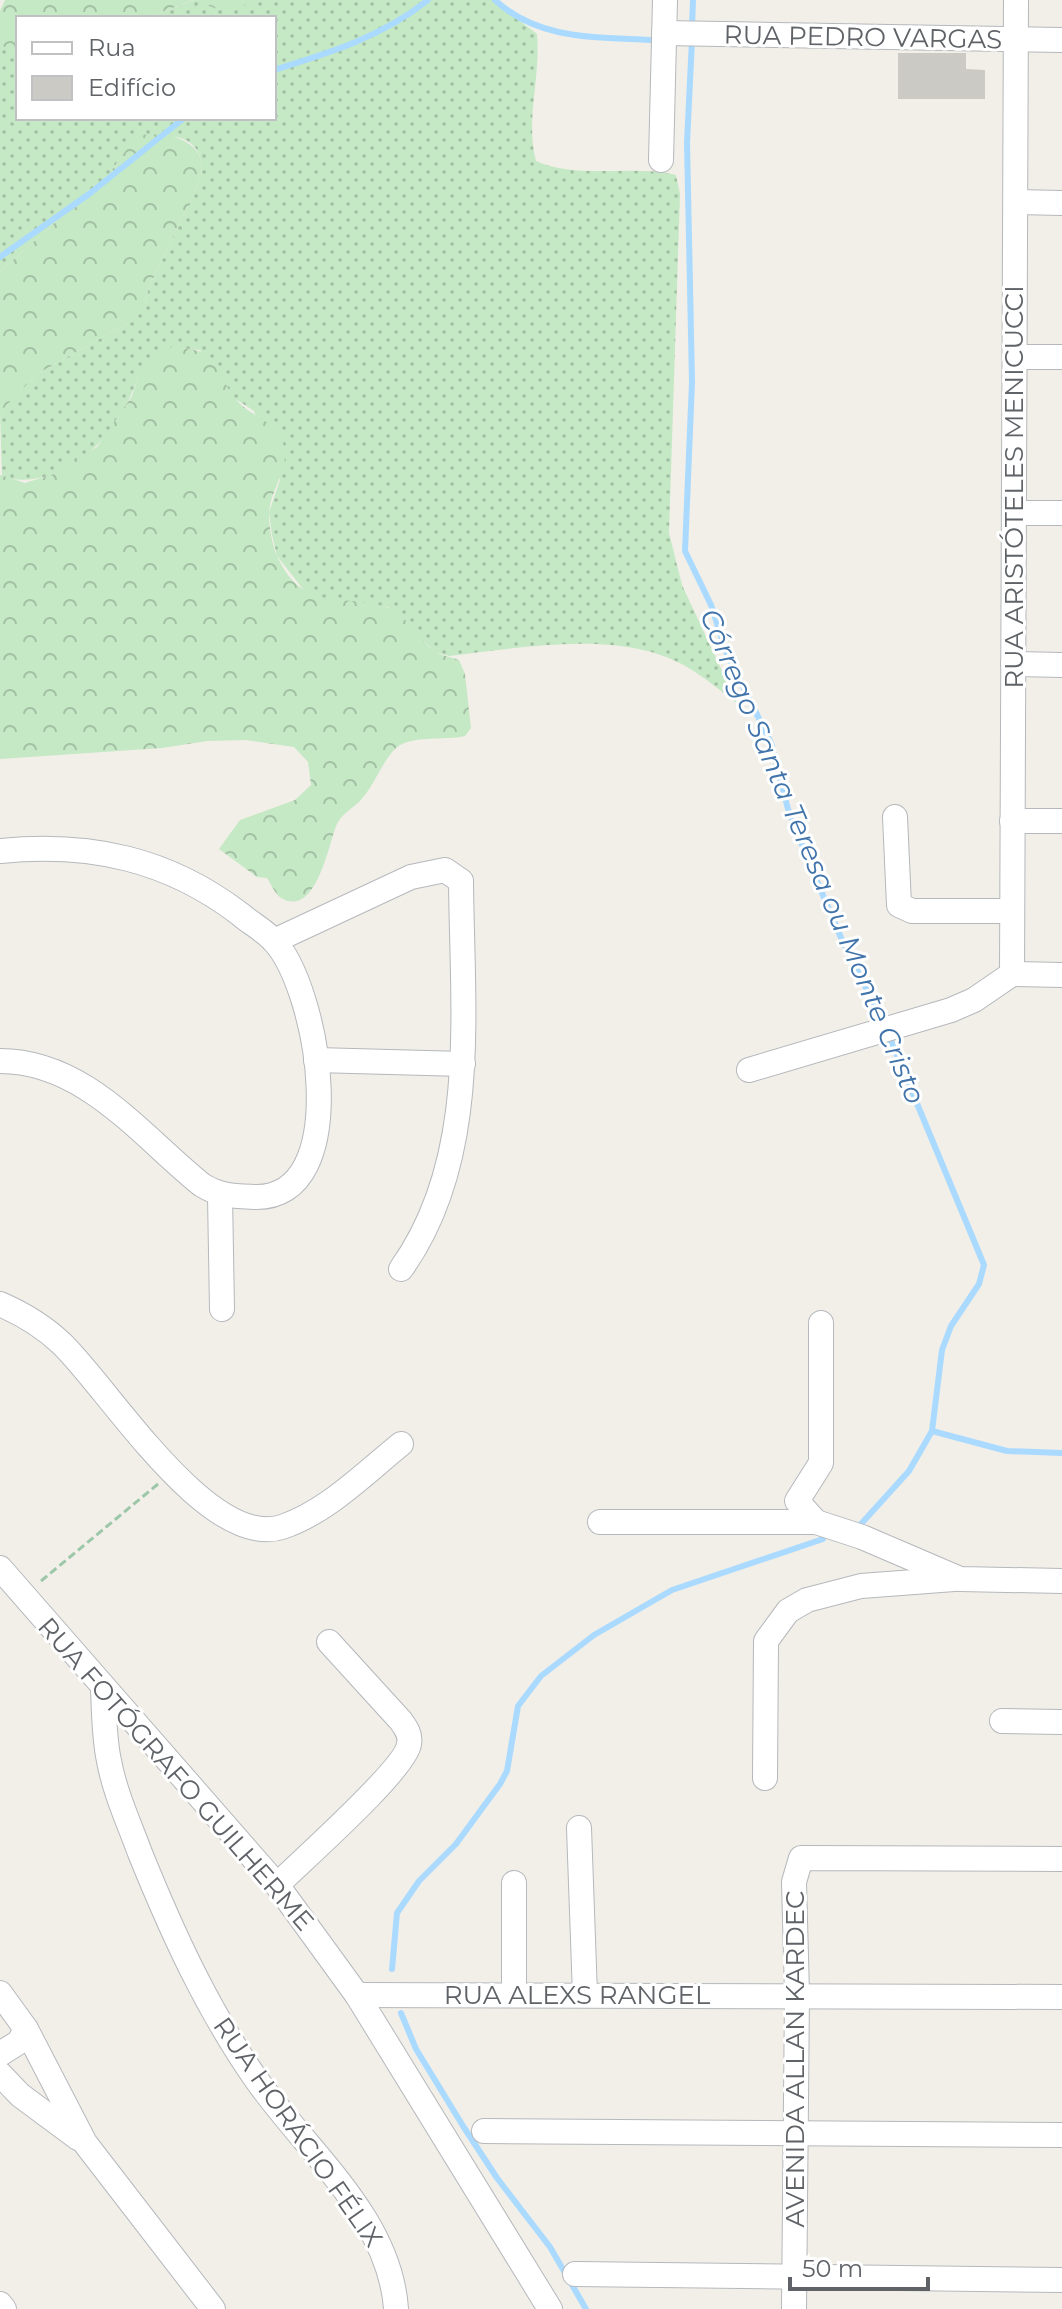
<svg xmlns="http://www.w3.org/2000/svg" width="1062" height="2309" font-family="Montserrat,sans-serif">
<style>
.grass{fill:url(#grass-dots)}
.forest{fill:url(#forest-crowns)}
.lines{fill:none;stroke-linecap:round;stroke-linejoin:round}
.stream{stroke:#aadaff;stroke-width:6}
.building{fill:#cccac5}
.minor-casing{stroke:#b5b8bc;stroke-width:26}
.path{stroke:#9cc7a9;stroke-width:3;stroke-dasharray:8 4;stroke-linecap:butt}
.minor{stroke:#fff;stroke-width:24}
.labels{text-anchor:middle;stroke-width:6;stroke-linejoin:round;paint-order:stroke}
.street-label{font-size:26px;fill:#5f6368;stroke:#fff}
.water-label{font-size:28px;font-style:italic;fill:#4174aa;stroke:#fff}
</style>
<defs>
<pattern id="grass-dots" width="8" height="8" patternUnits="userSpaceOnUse" patternTransform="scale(2)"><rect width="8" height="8" fill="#c5e8c5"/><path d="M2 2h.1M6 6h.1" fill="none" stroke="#a3c0a4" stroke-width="1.8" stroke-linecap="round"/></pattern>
<pattern id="forest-crowns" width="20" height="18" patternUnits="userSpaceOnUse" patternTransform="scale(2)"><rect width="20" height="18" fill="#c5e8c5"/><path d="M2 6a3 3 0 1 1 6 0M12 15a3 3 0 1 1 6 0" fill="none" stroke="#a3c0a4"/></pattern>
</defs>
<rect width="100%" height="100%" fill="#f1efe8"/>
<path class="grass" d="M194 0C220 8 224 18 253 0H492L537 34C541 76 525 121 536 161 579 180 631 164 676 175L680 194 669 533 682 585 737 703C721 691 704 677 687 667 621 628 521 648 449 656L435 652 388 607 321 599 307 594 277 556 272 535 269 512 280 480 254 411 234 398 200 350 181 348 138 376C121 433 66 493 2 477L0 412 37 374 133 320 146 306 148 289 201 178C206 133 172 134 137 136L109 174 0 272V45L18 50V118H274V18H147Z"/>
<g class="forest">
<path d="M5 0H253C224 19 220 8 193 0L147 18H18L15 51 0 45V11Z"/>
<path d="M168 134C193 144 204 149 201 178L148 289 146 306 133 320 37 374 0 412V272L109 174 137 135Z"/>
<path d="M177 342 182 348C224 352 214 372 235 398 249 417 271 416 283 443 292 465 269 492 269 514 269 526 272 545 277 556 303 613 340 593 386 607 407 613 418 641 436 652 442 656 452 657 459 660L465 674 471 728 465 736C446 741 408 734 394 750 380 765 374 787 359 802 351 809 342 814 337 824 329 841 317 919 281 898 275 894 271 884 267 878L257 877 219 849 240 820 295 800 311 785 308 762 294 747 246 740 207 741 162 748 0 759V475L25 483 54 474 97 447 132 396 138 376Z"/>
</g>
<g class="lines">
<g class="stream">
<path d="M495 0C538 40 595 37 650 40"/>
<polyline points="692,28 693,0"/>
<polyline points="692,40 687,143 692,382 685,551 711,605 727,654 771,743 788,809 808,860 842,940 883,1022"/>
<path d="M274 70C329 53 382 37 428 0"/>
<polyline points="0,257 89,194 184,118"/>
<polyline points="932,1431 1007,1451 1062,1453"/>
<polyline points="861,1524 909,1471 932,1431 942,1350 951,1326 979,1284 984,1265 889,1036"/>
<polyline points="392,1969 397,1913 419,1881 456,1844 500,1784 507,1771 518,1706 541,1676 594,1635 672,1590 823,1539"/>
<polyline points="401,2013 416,2049 463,2126 497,2178 550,2247 586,2309"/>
</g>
</g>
<polygon class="building" points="898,53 966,53 966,69 985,70 985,99 898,99"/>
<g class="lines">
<defs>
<g id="minor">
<polyline points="664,33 1062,40"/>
<polyline points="661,160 665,0"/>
<polyline points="1016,202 1062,203"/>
<polyline points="1015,357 1062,357"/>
<polyline points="1014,513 1062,513"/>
<polyline points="1013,664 1062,665"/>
<polyline points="895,817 899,905 912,911 1011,911"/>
<polyline points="1012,821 1062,821"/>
<path d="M0 851C90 842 168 859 240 914 250 923 264 930 273 940 319 987 355 1201 254 1197 233 1196 220 1196 202 1185 141 1136 85 1061 0 1061"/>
<path d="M274 941 411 877 445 870 461 881C462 1010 480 1159 401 1269"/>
<polyline points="1012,974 1016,0"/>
<polyline points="316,1060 463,1064"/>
<polyline points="749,1070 951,1010 974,1000 1012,974 1062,975"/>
<polyline points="220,1196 222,1309"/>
<path d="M0 1304C23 1314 43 1326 61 1343 107 1386 208 1551 282 1527 327 1512 365 1473 401 1444"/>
<polyline points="600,1522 816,1522 862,1537 960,1579 1062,1581"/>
<polyline points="816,1522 797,1501 821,1463 821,1323"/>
<polyline points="0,1568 277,1885 357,1995 550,2309"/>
<path d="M103 1688C104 1712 104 1738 109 1761 115 1793 129 1823 140 1853 172 1932 207 2009 256 2079 306 2151 390 2217 396 2309"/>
<polyline points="1002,1721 1062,1722"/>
<polyline points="765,1778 766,1641 788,1611 807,1600 861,1586 954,1579"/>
<polyline points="579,1828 585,1995"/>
<path d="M277 1885C300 1862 406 1769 409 1744 411 1735 406 1728 401 1721L329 1642"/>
<polyline points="0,1993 26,2029 85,2143 213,2309"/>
<polyline points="357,1995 1062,1997"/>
<polyline points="514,1995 514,1883"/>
<polyline points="0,2054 19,2042 26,2029"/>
<polyline points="0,2074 20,2095 78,2138"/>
<polyline points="484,2131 1062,2135"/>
<polyline points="575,2274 1062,2280"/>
<polyline points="0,2304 4,2309"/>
<polyline points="794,2309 797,1994 794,1882 801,1858 1062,1859"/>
</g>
</defs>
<use href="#minor" class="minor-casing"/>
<polyline class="path" points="41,1581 158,1484"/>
<use href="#minor" class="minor"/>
</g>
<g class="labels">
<g class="street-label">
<text transform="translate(863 37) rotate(1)" y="9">RUA PEDRO VARGAS</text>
<text transform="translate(1014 487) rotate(-90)" y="9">RUA ARISTÓTELES MENICUCCI</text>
<text transform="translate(176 1774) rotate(49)" y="9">RUA FOTÓGRAFO GUILHERME</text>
<text x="577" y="2004">RUA ALEXS RANGEL</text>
<text transform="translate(795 2059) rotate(-90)" y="9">AVENIDA ALLAN KARDEC</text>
<text transform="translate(298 2132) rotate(55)" y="9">RUA HORÁCIO FÉLIX</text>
</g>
<g class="water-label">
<text transform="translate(813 856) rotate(67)" y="10">Córrego Santa Teresa ou Monte Cristo</text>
</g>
</g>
<rect x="16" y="16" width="260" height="104" fill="#ffffff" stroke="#bfc1c3" stroke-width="2"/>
<rect x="32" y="42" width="40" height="12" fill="#ffffff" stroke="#bfc1c3" stroke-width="2"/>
<text x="88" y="56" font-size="24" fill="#5f6368">Rua</text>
<rect x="32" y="76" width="40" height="24" fill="#cccac5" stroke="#bfc1c3" stroke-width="2"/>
<text x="88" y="96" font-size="24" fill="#5f6368">Edifício</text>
<path d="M790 2277v12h138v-12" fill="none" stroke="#5f6368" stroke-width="4"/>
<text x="802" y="2277" font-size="24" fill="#5f6368" stroke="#ffffff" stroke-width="6" paint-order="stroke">50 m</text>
</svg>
